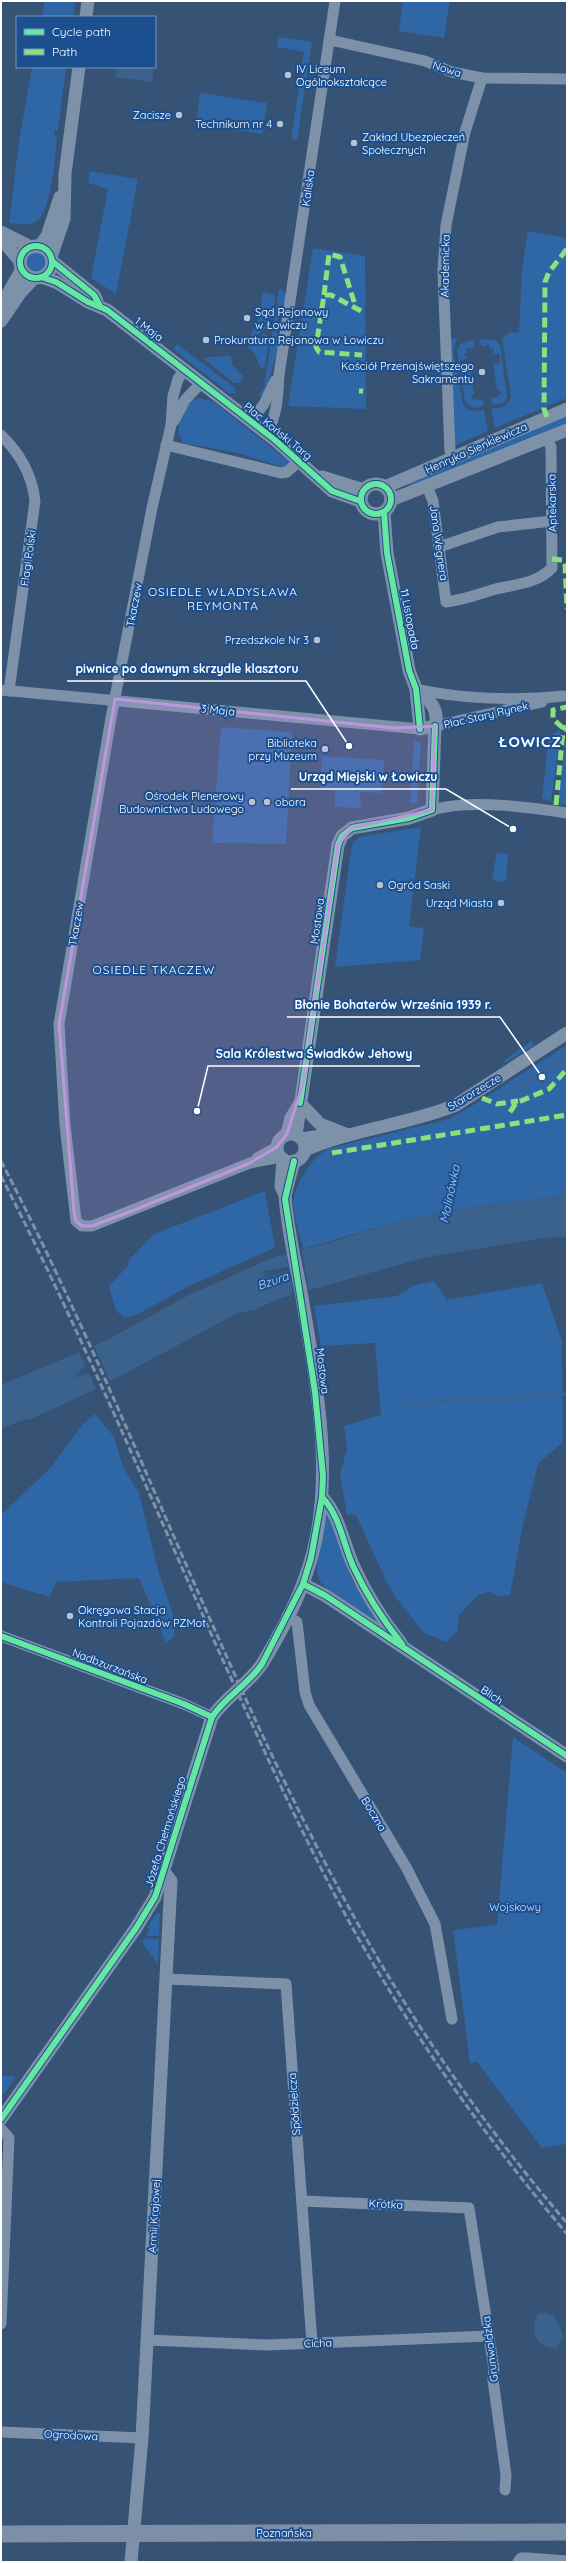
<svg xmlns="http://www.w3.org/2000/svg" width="568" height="2563" font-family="Quicksand,sans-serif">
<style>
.green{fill:#2f66a5}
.water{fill:#3b618d;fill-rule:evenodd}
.pier{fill:#365274}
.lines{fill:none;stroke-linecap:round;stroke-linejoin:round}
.stream{stroke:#3b618d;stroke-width:3}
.minor{stroke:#7d92a8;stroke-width:11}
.tertiary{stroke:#7d92a8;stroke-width:13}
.primary{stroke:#7d8ea7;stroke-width:17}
.rail{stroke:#7e92a7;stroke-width:3;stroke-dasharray:7 3;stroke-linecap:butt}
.quiet{stroke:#8de07e;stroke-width:5;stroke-dasharray:10 5;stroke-linecap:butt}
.cycleway-casing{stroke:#1b4f8f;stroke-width:8}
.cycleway{stroke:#66e7a1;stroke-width:6}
.marked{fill:#bd96df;fill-opacity:0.2;stroke:#bd96df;stroke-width:3;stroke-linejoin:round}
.poi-dot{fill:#b9c2ce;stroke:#1b4f8f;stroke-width:1.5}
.labels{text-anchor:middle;stroke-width:4;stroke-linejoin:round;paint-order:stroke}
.poi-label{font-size:11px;fill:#fff;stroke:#1b4f8f;text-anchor:start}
.street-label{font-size:11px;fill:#fff;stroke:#1b4f8f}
.park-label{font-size:11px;fill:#cfe3fa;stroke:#1b4f8f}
.neighbourhood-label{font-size:12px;letter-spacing:1px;fill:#fff;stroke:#1b4f8f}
.water-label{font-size:12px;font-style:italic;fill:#b5d3f5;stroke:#1b4f8f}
.district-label{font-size:15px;font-weight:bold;letter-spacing:1px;fill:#fff;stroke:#1b4f8f}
.leader{fill:none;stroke:#fff;stroke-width:1.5}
.callout-dot{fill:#fff;stroke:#1b4f8f;stroke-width:1.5}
.callout-label{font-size:12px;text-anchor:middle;font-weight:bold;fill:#fff;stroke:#1b4f8f;stroke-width:4;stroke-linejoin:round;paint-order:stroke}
</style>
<rect width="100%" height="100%" fill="#365274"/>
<g class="green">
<polygon points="45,1 75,1 73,17 42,17"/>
<polygon points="403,1 450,1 444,38 399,31"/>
<polygon points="279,37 312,42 297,140 291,139 304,52 277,47"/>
<path d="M32 67H66L58 131 55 130 54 135 57 136C55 157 52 208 37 221 29 226 18 224 9 223L19 141Z"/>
<polygon points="200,93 267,103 262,134 196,124"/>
<polygon points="90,171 138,179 116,294 91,278 108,189 88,183"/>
<polygon points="528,231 567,238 567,398 495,428 491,409 506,406 511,397 502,339 510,332 519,333 522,268"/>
<polygon points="313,248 365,256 366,409 288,406"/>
<circle cx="36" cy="262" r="10"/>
<polygon points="279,288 287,294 285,304 279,307 276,331 281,337 266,391 264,396 258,396 264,388"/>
<path d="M263 292 275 295C273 318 272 330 248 339L258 320Z"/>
<polygon points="263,334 267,335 269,339 265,367 261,369 255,354 247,346"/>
<polygon points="457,338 453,352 463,405 470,411 484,410 488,431 454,446 450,339"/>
<polygon points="479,339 496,340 500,345 507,396 504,403 493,405 490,398 498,397 498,395 501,394 500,390 497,390 493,364 500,363 499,354 491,355 491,353 494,353 493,348 490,349 489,344 482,347"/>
<path d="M474 340V348L466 349 467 353H464L465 358 468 357V359L460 360 462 370 470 368 474 394 471 395 472 399 483 400V406C476 409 470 409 465 401L457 350 460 344Z"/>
<polygon points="177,344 235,388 235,393 230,394 173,349"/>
<polygon points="231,356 232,365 243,376 240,383 234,383 204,359 206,357"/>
<path d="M198 398 212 401 290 462 285 468 238 453 183 443 178 433C179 419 185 403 198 398Z"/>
<polygon points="567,415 567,424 410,489 407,481"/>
<polygon points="221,727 292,732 286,844 212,843"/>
<polygon points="559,730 561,733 551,802 542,798 549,737"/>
<polygon points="567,730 567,805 559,804 558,801"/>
<polygon points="414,741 421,742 417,803 410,803"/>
<polygon points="322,756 384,760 382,793 360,792 361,808 335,807 335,791 320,788"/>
<polygon points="421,827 409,926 424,928 420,960 335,967 352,844 359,837"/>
<polygon points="497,853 507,854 508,857 506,879 503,882 495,881 492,878"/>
<polygon points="533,1040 533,1046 505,1063 503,1061"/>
<path d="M567 1045V1195L463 1208 400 1221 303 1249C301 1238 291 1207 294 1197 298 1180 312 1158 327 1149L449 1119 475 1104Z"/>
<polygon points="265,1191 275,1248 193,1284 136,1315 125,1318 116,1311 109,1286 128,1266 129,1260 154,1234"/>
<polygon points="434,1281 447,1300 542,1283 562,1341 563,1442 538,1464 522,1529 510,1595 499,1597 490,1591 477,1596 459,1615 457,1631 446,1642 424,1633 397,1599 387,1583 356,1515 347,1515 340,1475 347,1448 344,1426 381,1415 375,1343 321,1346 314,1306 397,1296 415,1285"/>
<polygon points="95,1414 114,1437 123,1467 139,1493 159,1573 172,1612 175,1636 166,1643 139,1578 56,1582 50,1597 1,1582 1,1515 51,1467 82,1425"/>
<path d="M328 1514 350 1576 378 1623C364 1614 322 1592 318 1577 314 1563 324 1528 328 1514Z"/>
<polygon points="513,1737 567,1773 567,2144 542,2148 477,2062 470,2063 453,1930 497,1925"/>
<polygon points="157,1912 160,1914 159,1936 146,1936 149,1930 147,1928"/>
<polygon points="145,1938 159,1939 158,1964 142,1943"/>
<polygon points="1,2075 16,2077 4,2094 1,2092"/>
</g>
<g class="water">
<polygon points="117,67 154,67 152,82 116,77"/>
<path d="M567 1195V1237L544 1238 427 1257 281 1298 254 1310 238 1313 90 1392 31 1419C20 1420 11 1425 1 1429V1385L105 1341 189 1295 274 1257 325 1244 400 1221 463 1208ZM302 1264 291 1270 265 1278 264 1271ZM102 1364 96 1370 73 1378 84 1367Z"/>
<path d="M544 2313 554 2316 562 2332V2340L556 2348C536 2348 529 2330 538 2314Z"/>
</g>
<g class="pier">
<polygon points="301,1247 309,1292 293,1296 289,1269 292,1267 289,1268 286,1251"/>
<polygon points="93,1344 111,1383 97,1391 88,1371 96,1367 87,1369 78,1350"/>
</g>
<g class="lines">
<g class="stream">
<polyline points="504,1096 567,1057"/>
<polyline points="446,1215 459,1155"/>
<polyline points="407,1404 567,1394"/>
</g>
<g class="minor">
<polyline points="330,40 425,61 452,72 482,78 567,79"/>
<polyline points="185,369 178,379 173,396 171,425 152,508 111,718 59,1024 65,1125 76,1221 82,1226 92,1226 250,1163 281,1157"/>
<polyline points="174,421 185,400 202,382"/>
<polyline points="251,421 264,404 275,381"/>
<path d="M267 433C277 416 278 395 279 375L335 1"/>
<path d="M1 435C20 454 32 474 35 501L9 691"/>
<polyline points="166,445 281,473 287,472 299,461"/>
<polyline points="453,458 450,451 443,271 446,225 465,132 482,78"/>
<path d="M427 486 433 501 446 602C463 600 476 595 492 590 514 584 535 585 552 568L551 447 547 438"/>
<polyline points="439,547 498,527 552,521"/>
<path d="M416 689C460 699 518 701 563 696"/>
<polyline points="1,690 420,729"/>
<polyline points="435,726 542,702"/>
<path d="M432 810C470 799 528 807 567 813"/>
<polyline points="257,1158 277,1147"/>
<polyline points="287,1616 297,1622 305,1692 309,1705 406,1867 435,1924 452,2019"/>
<polyline points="1,1636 184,1704 212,1717"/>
<polyline points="167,1979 286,1984 312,2343"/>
<polyline points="1,2129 9,2138 1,2324"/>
<polyline points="302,2201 469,2208 494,2369 493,2380 506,2475 505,2490"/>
<polyline points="147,2340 267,2345 489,2336"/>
<polyline points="1,2432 142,2438"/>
<polyline points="518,2562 521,2558 527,2558 567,2561"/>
</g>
<g class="tertiary">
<polyline points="86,17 88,1"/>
<polyline points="1,232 31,247"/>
<polyline points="1,239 20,261"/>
<circle cx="36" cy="262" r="16"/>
<polyline points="39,247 47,236 60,197"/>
<polyline points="51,257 64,219 65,174 79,67"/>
<polyline points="52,261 94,295 97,301"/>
<polyline points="41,277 56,282 88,302 107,310 275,440 332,491 360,501"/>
<polyline points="1,306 22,269"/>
<polyline points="1,321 20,293 34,278"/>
<polyline points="322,477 364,490"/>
<circle cx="376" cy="499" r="15"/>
<polyline points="385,487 567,409"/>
<polyline points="391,500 567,430"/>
<polyline points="384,512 387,553 409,670 416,689 420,729 435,726"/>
<polyline points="300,1103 320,1124 348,1135"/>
<polyline points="287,1134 291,1118 300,1103"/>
<circle cx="291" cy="1148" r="14"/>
<path d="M296 1135 338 845 342 836 352 828 409 818 432 810 435 726C440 710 429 698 416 689"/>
<polyline points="302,1139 334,1134"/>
<path d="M305 1150C353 1129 407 1125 456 1105L567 1033"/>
<polyline points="285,1195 294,1161"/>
<path d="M322 1497C340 1516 343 1543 354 1567 366 1594 382 1619 401 1643"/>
<polyline points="303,1584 326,1596 567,1756"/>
<path d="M1 2119 136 1928 155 1897 159 1885 212 1717C227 1695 248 1685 262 1664 277 1639 293 1611 303 1583 339 1493 317 1389 302 1297 296 1264 287 1229 285 1195L281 1186 283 1159"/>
<polyline points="131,2562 142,2438 171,1881 164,1872"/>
</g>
<polyline class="primary" points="1,2534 567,2532"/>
<g class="rail">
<path d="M1 1161C127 1403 217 1664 347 1904 409 2018 483 2125 567 2223"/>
<path d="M1 1176C81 1332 149 1494 220 1654 262 1746 303 1838 352 1927 413 2036 486 2138 567 2234"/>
</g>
<g class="quiet">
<polyline points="324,295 329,254 340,257 356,308"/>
<polyline points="361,311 331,295 324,295 316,347 319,352 362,355"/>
<polyline points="359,391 363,391"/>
<polyline points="547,417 544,409 545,282 549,272 567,249"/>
<polyline points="552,559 563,560 565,564 567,609"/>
<polyline points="563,728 553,719 553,710 567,707"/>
<polyline points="556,805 563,731 567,726"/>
<polyline points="482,1098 497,1104 518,1101"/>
<polyline points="510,1112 516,1103 549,1089 567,1069"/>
<polyline points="332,1153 567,1115"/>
</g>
<defs>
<g id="cycleway">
<circle cx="36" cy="262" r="16"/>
<polyline points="52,261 94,295 100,306"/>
<polyline points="41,277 56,282 88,302 107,310 275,440 332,491 360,501"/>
<circle cx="376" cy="499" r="15"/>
<polyline points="384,512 387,553 409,670 416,689 420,729"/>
<polyline points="300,1103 338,845 342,836 352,828 409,818 432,810 435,726"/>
<path d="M322 1497C340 1516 343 1543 353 1566 366 1594 383 1620 402 1644"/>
<polyline points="303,1584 326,1596 567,1756"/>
<polyline points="1,1636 184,1704 212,1717"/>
<path d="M1 2119 136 1928 155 1897 159 1885 212 1717C227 1695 248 1685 262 1664L303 1584 311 1558 322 1497 323 1476 315 1392 285 1199 294 1161"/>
</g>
</defs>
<use href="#cycleway" class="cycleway-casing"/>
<use href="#cycleway" class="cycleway"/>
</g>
<path class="marked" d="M115 699 394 728 435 726 432 810 352 828 338 845 303 1084 287 1134 277 1147 250 1163 132 1211 92 1226H82L76 1221 74 1212 59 1024Z"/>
<g class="poi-dot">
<circle cx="288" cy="75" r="4"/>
<circle cx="179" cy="115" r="4"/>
<circle cx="280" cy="124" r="4"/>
<circle cx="354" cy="143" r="4"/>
<circle cx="247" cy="318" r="4"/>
<circle cx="206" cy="340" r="4"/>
<circle cx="482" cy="372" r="4"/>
<circle cx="317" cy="640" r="4"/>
<circle cx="325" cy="749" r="4"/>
<circle cx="252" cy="802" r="4"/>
<circle cx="267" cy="802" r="4"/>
<circle cx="380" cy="885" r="4"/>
<circle cx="501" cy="903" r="4"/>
<circle cx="70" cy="1616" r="4"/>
</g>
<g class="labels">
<g class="poi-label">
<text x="296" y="73">IV Liceum<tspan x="296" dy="13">Ogólnokształcące</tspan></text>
<text x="171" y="119" text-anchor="end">Zacisze</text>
<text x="272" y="128" text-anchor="end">Technikum nr 4</text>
<text x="362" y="141">Zakład Ubezpieczeń<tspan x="362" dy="13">Społecznych</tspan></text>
<text x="255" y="316">Sąd Rejonowy<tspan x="255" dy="13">w Łowiczu</tspan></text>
<text x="214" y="344">Prokuratura Rejonowa w Łowiczu</text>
<text x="474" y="370" text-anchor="end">Kościół Przenajświętszego<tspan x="474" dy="13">Sakramentu</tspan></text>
<text x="309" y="644" text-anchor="end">Przedszkole Nr 3</text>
<text x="317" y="747" text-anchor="end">Biblioteka<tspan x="317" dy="13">przy Muzeum</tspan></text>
<text x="244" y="800" text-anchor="end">Ośrodek Plenerowy<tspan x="244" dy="13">Budownictwa Ludowego</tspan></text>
<text x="275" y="806">obora</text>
<text x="388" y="889">Ogród Saski</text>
<text x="493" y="907" text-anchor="end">Urząd Miasta</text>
<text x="78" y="1614">Okręgowa Stacja<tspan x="78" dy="13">Kontroli Pojazdów PZMot</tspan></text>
</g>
<g class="street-label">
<text transform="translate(447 69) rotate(18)" y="4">Nowa</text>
<text transform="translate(308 188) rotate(-82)" y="4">Kaliska</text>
<text transform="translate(445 266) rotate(-89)" y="4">Akademicka</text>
<text transform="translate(149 329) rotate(37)" y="4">1 Maja</text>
<text transform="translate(278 431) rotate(39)" y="4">Plac Koński Targ</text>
<text transform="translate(476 448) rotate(-24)" y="4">Henryka Sienkiewicza</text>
<text transform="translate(552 503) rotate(-91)" y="4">Aptekarska</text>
<text transform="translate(439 543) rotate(82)" y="4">Jana Wegnera</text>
<text transform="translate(28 558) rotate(-82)" y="4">Flagi Polski</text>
<text transform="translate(134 605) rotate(-79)" y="4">Tkaczew</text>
<text transform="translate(410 619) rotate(79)" y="4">11 Listopada</text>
<text transform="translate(218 710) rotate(6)" y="4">3 Maja</text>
<text transform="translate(486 715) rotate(-13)" y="4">Plac Stary Rynek</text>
<text transform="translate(317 921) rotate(-82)" y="4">Mostowa</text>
<text transform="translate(76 924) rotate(-80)" y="4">Tkaczew</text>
<text transform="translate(474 1092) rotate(-31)" y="4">Starorzecze</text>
<text transform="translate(323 1371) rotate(83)" y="4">Mostowa</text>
<text transform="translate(110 1666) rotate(21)" y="4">Nadbzurzańska</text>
<text transform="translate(492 1695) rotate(34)" y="4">Blich</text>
<text transform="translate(374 1814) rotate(59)" y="4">Boczna</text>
<text transform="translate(165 1832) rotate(-73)" y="4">Józefa Chełmońskiego</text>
<text transform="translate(294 2104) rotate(-94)" y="4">Spółdzielcza</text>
<text transform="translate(386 2204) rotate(3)" y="4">Krótka</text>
<text transform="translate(154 2216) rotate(-87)" y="4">Armii Krajowej</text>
<text transform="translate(318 2343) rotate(-2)" y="4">Cicha</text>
<text transform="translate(490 2349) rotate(-97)" y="4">Grunwaldzka</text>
<text transform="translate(71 2435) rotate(3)" y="4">Ogrodowa</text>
<text x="284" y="2537">Poznańska</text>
</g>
<g class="park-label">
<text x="515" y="1911">Wojskowy</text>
</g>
<g class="neighbourhood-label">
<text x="223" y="596">OSIEDLE WŁADYSŁAWA<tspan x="223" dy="14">REYMONTA</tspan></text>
<text x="154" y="974">OSIEDLE TKACZEW</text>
</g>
<g class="water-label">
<text transform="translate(450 1194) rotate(-78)" y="4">Malinówka</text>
<text transform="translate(273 1281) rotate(-19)" y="4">Bzura</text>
</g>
<g class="district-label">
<text x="530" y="747">ŁOWICZ</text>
</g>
</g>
<path class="leader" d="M349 746L306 681H67M513 829L446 789H291M542 1077L500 1017H287M197 1111L208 1066H420"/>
<g class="callout-dot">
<circle cx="349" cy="746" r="4"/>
<circle cx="513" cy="829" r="4"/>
<circle cx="542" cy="1077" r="4"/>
<circle cx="197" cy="1111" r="4"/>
</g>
<g class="callout-label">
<text x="187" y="673">piwnice po dawnym skrzydle klasztoru</text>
<text x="368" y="781">Urząd Miejski w Łowiczu</text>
<text x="393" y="1009">Błonie Bohaterów Września 1939 r.</text>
<text x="314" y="1058">Sala Królestwa Świadków Jehowy</text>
</g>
<rect width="568" height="2563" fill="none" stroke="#ffffff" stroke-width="4"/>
<rect x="16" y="16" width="140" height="52" fill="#1b4f8f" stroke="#7695bc"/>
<rect x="24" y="29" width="20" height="6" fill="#66e7a1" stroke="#7695bc"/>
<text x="52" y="36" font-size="12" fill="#ffffff">Cycle path</text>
<rect x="24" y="49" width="20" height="6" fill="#8de07e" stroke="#7695bc"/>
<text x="52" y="56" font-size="12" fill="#ffffff">Path</text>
</svg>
